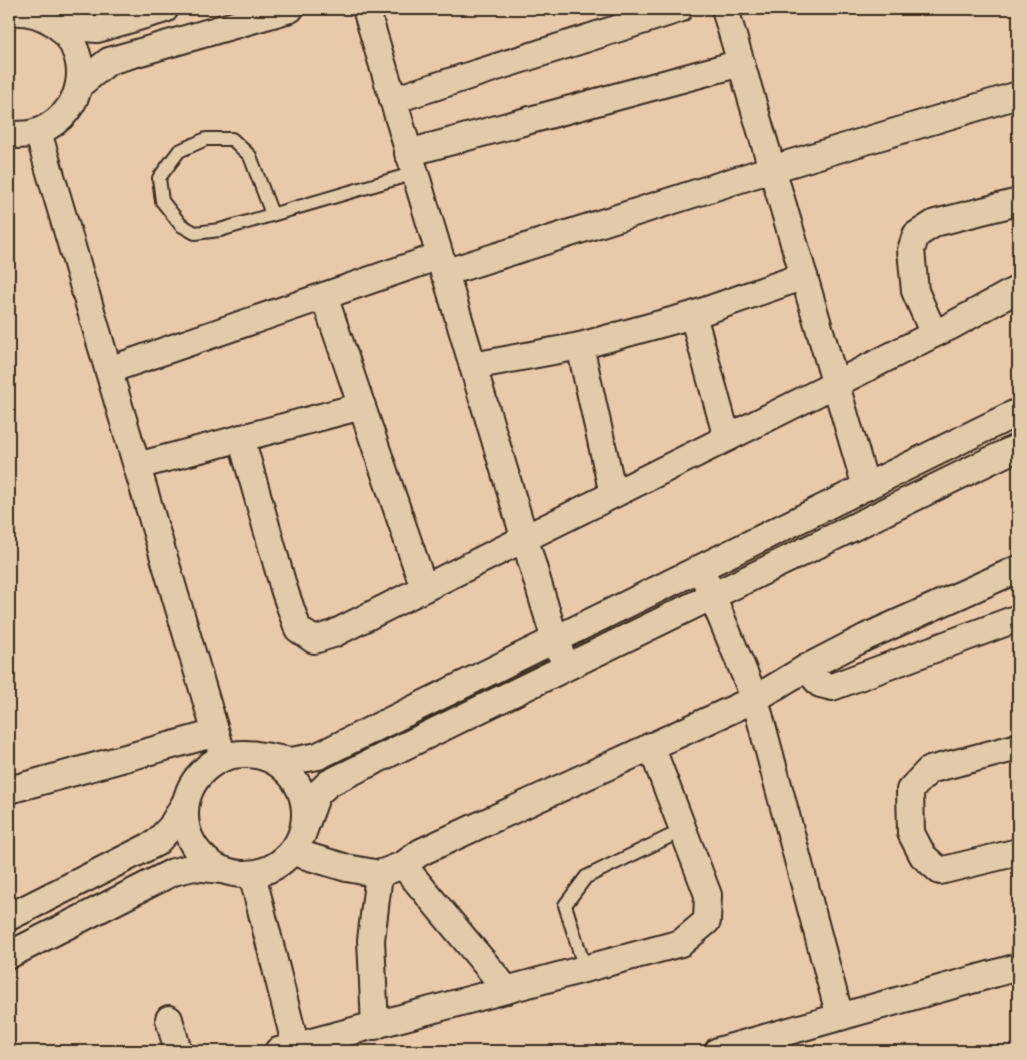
<svg xmlns="http://www.w3.org/2000/svg" width="1027" height="1060" font-family="'Comic Neue',sans-serif">
<style>
.lines{fill:none;stroke-linecap:round;stroke-linejoin:round}
.service-casing{stroke:#3b2a1e;stroke-width:16}
.minor-casing{stroke:#3b2a1e;stroke-width:30}
.service{stroke:#e1cbaa;stroke-width:12}
.minor{stroke:#e1cbaa;stroke-width:26}
</style>
<rect width="100%" height="100%" fill="#e8caaa"/>
<filter id="ink" filterUnits="userSpaceOnUse"><feTurbulence type="fractalNoise" baseFrequency=".02" numOctaves="2"/><feDisplacementMap in="SourceGraphic" scale="10" xChannelSelector="R" yChannelSelector="G"/><feConvolveMatrix kernelMatrix="1 2 1 2 8 2 1 2 1" color-interpolation-filters="sRGB"/></filter>
<g filter="url(#ink)">
<g class="lines">
<defs>
<g id="service">
<polyline points="272,214 250,156 232,139 206,139 179,151 159,178 162,201 181,225 195,233 220,230 415,173"/>
<polyline points="585,969 565,905 586,877 683,830"/>
</g>
<g id="minor">
<polyline points="366,9 555,640 561,654"/>
<polyline points="725,9 866,487"/>
<path d="M9 12C79 6 108 93 46 128 35 134 21 136 9 134"/>
<polyline points="59,26 97,29 165,9"/>
<polyline points="79,85 109,61 290,9"/>
<polyline points="393,100 679,9"/>
<polyline points="38,132 223,757"/>
<polyline points="408,153 741,63"/>
<polyline points="1018,202 935,223 916,235 911,250 915,291 934,334 949,327 1018,289"/>
<polyline points="444,273 772,169 1018,95"/>
<polyline points="324,296 424,588"/>
<polyline points="693,315 727,438"/>
<polyline points="580,346 613,494"/>
<polyline points="473,366 580,346 693,315 804,276"/>
<polyline points="109,370 440,256"/>
<path d="M241 438 284 589 298 629 314 640 333 634C533 533 735 436 934 334"/>
<polyline points="137,466 362,406"/>
<polyline points="706,581 755,699 840,1017"/>
<polyline points="806,668 820,684 832,687 1018,618"/>
<polyline points="1018,747 929,770 910,790 911,833 923,856 940,871 1018,852"/>
<circle cx="245" cy="814" r="60"/>
<polyline points="264,756 291,761 318,756 1018,412"/>
<polyline points="9,790 216,733"/>
<polyline points="302,835 317,794 329,783 1018,447"/>
<polyline points="293,852 347,868 379,874 403,865 421,852 755,699 806,668 866,637 1018,569"/>
<polyline points="403,865 507,990"/>
<polyline points="252,874 297,1051"/>
<polyline points="9,917 156,843 171,827 185,803"/>
<polyline points="9,955 173,872 194,867 222,870"/>
<polyline points="169,1019 178,1051"/>
<polyline points="375,1026 371,940 379,874"/>
<polyline points="278,1051 681,943 707,921 708,895 651,746"/>
<polyline points="718,1051 1018,967"/>
</g>
</defs>
<use href="#service" class="service-casing"/>
<use href="#minor" class="minor-casing"/>
<use href="#service" class="service"/>
<use href="#minor" class="minor"/>
</g>
</g>
<rect width="1027" height="1060" fill="none" stroke="#e1cbaa" stroke-width="30"/>
<rect x="15" y="15" width="997" height="1030" fill="none" stroke="#3b2a1e" stroke-width="2" filter="url(#ink)"/>
</svg>
